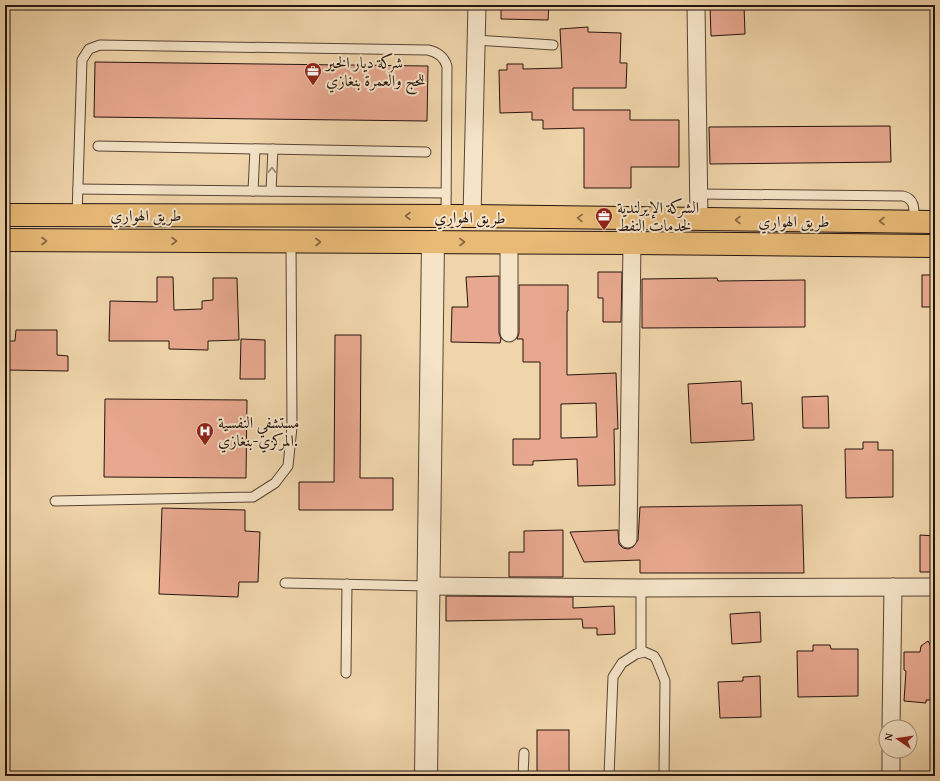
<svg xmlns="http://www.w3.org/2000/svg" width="940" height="781" font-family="'Gentium Book Plus',Amiri,serif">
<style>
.building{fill:#e8a88f;stroke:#25140d;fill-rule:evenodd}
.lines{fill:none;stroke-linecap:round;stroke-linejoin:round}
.service-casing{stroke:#584434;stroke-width:11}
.minor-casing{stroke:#584434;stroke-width:19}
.tertiary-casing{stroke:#584434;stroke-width:24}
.trunk-casing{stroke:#25140d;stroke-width:24}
.service{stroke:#f5e4c8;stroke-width:9}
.minor{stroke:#f5e4c8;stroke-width:17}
.tertiary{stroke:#f5e4c8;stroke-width:22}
.trunk{stroke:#e8ba76;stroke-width:22}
.oneway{stroke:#978674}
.oneway2{stroke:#866742}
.labels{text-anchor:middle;stroke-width:4;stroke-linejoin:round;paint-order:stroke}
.poi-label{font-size:16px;fill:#25140d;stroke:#f5e4c8;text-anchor:start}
.street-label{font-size:16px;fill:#25140d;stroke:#f5e4c8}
</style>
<rect width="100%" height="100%" fill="#f0d5ab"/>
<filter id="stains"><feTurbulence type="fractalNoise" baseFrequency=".005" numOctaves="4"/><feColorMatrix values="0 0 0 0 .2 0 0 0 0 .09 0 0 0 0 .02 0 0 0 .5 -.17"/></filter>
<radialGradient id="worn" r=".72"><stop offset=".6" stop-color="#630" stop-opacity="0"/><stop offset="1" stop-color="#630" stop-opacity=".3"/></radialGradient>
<g class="building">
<polygon points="501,5 549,5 548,20 501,19"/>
<polygon points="710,5 744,5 745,34 711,36"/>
<polygon points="588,27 588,32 621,33 620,63 627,63 626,88 573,88 573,110 630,110 630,120 679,120 679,167 631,167 631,188 584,188 584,128 543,129 543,120 532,120 532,112 500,113 499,70 507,70 507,64 523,64 523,69 562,68 560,29"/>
<polygon points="95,62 428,66 427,121 94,117"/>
<polygon points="890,126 891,162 710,164 709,127"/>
<polygon points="598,272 622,272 621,322 603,322 603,298 598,298"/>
<rect x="922" y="275" width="13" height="32"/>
<polygon points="499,276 499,333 501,339 500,343 451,342 452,307 468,307 466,277"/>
<polygon points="157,277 173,277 174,310 202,309 202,301 213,300 213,278 237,278 239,340 208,341 208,350 169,349 169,341 109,341 110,301 157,302"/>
<polygon points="717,278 718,281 805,280 805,327 642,328 642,279"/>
<path d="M519 285H568V311H567V375L616 373 618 429H614L615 485 578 486 577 459 533 461V465H513V439H540V362H523V339H517L519 333ZM596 403 597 437 561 438V404Z"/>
<polygon points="16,330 57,330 57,355 68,356 68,371 5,370 5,341 15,341"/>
<polygon points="335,335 361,335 360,478 393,478 393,510 299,510 299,482 334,482"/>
<polygon points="241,339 265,340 265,379 240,379"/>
<polygon points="741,381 742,404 752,403 754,440 691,443 688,384"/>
<polygon points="828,396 829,428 803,428 802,397"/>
<polygon points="105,399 247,400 246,478 104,477"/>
<polygon points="863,442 878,442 878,450 893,450 893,497 846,498 845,449 863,449"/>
<polygon points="802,505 804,573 640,573 640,560 584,562 570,532 618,530 619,544 623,548 628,549 633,547 638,540 640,507"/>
<polygon points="162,508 245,510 245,531 260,532 258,582 239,582 238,597 159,594"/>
<polygon points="563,530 563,577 509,577 509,552 524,552 524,531"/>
<polygon points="920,535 935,536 935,572 920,572"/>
<polygon points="446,596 573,597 573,608 614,606 615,634 597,635 597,628 583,628 582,619 446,621"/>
<polygon points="760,612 761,642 732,644 730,614"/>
<polygon points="928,641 935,653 935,700 926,700 926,703 904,701 906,671 904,670 904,652 920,652 921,646"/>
<polygon points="813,645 830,645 831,649 858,649 858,696 798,697 797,651 813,651"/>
<polygon points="760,676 761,717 720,718 718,682 743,681 743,677"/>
<rect x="537" y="730" width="32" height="46"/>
</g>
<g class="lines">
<defs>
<g id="service">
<polyline points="476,40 553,45"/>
<polyline points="98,146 426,152"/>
<polyline points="78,189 446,193"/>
<polyline points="253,191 255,149"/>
<polyline points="271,191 273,149"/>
<path d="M699 194 903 196C916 199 914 211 914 222"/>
<path d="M77 215 82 60 89 49 100 45 428 50C438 52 444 57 447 66L446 216"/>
<polyline points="55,501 253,497 275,483 288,466 292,427 291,241"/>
<polyline points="285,583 429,586"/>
<polyline points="641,652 641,588"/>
<polyline points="346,673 347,584"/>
<polyline points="523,776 524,753"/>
<polyline points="609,776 613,677 622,663 636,654 645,652 654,656 657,661 665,681 664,776"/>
</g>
<g id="minor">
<polyline points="696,5 699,220"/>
<polyline points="472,216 477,5"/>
<polyline points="509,333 509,242"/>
<polyline points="628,539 632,243"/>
<polyline points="429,586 641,588 935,587"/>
<polyline points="891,727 893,587"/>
<polyline points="891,776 891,751"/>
</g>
<polyline id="tertiary" points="426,776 433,242"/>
<g id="trunk">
<polyline points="5,215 472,216 935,222"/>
<polyline points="5,240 632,243 935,246"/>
</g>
</defs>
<use href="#service" class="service-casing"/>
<use href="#minor" class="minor-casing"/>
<use href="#tertiary" class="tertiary-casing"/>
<use href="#trunk" class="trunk-casing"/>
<use href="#service" class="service"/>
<use href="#minor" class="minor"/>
<use href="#tertiary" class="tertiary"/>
<use href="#trunk" class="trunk"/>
</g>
<defs><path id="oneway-chevron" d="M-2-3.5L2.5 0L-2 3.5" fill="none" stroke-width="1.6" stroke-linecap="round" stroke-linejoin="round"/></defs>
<use class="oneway" href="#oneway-chevron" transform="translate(272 170) rotate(-88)"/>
<g class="oneway2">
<use href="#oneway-chevron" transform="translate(408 216) rotate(-180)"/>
<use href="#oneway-chevron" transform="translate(580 218) rotate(-179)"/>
<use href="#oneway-chevron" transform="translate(738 220) rotate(-180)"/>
<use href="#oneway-chevron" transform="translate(882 221) rotate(-180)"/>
<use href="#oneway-chevron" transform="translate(44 241)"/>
<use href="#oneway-chevron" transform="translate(174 241)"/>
<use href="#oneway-chevron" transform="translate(318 242)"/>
<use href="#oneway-chevron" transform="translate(462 242)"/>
</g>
<defs>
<symbol id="office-pin" viewBox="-11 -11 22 30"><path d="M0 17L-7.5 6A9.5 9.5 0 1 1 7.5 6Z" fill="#8f2418" stroke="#f5e4c8"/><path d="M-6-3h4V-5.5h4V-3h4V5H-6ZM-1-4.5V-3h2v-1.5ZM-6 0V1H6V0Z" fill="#fff"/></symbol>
<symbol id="hospital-pin" viewBox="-11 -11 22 30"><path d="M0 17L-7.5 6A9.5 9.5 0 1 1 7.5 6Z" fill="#8f2418" stroke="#f5e4c8"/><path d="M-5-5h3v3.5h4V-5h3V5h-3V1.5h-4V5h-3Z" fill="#fff"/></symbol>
</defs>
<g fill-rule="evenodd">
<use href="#office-pin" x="303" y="61" width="20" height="27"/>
<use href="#office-pin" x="594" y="206" width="20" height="27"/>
<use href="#hospital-pin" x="195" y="421" width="20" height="27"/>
</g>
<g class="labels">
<g class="poi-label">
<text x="326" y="68">شركة ديار الخير<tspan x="326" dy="18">للحج والعمرة بنغازي</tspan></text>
<text x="617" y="213">الشركة الإيرلندية<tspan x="617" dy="18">لخدمات النفط</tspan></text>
<text x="218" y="428">مستشفي النفسية<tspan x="218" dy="18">المركزي-بنغازي.</tspan></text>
</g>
<g class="street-label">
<text x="146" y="221">طريق الهواري</text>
<text transform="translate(470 217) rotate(1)" y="6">طريق الهواري</text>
<text x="794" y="227">طريق الهواري</text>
</g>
</g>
<rect width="940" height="781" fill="none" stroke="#f0d5ab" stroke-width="20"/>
<rect x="6" y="6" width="928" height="769" fill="none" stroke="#25140d" stroke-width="2"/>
<rect x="10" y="10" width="920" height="761" fill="none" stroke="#25140d"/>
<g transform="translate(898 739) rotate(283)"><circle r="19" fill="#f5e4c8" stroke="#a2917d"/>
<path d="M0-3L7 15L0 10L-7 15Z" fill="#8f2418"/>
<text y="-6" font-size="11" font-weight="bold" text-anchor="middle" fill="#25140d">N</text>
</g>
<rect width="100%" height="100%" filter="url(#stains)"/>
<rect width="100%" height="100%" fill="url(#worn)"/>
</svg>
